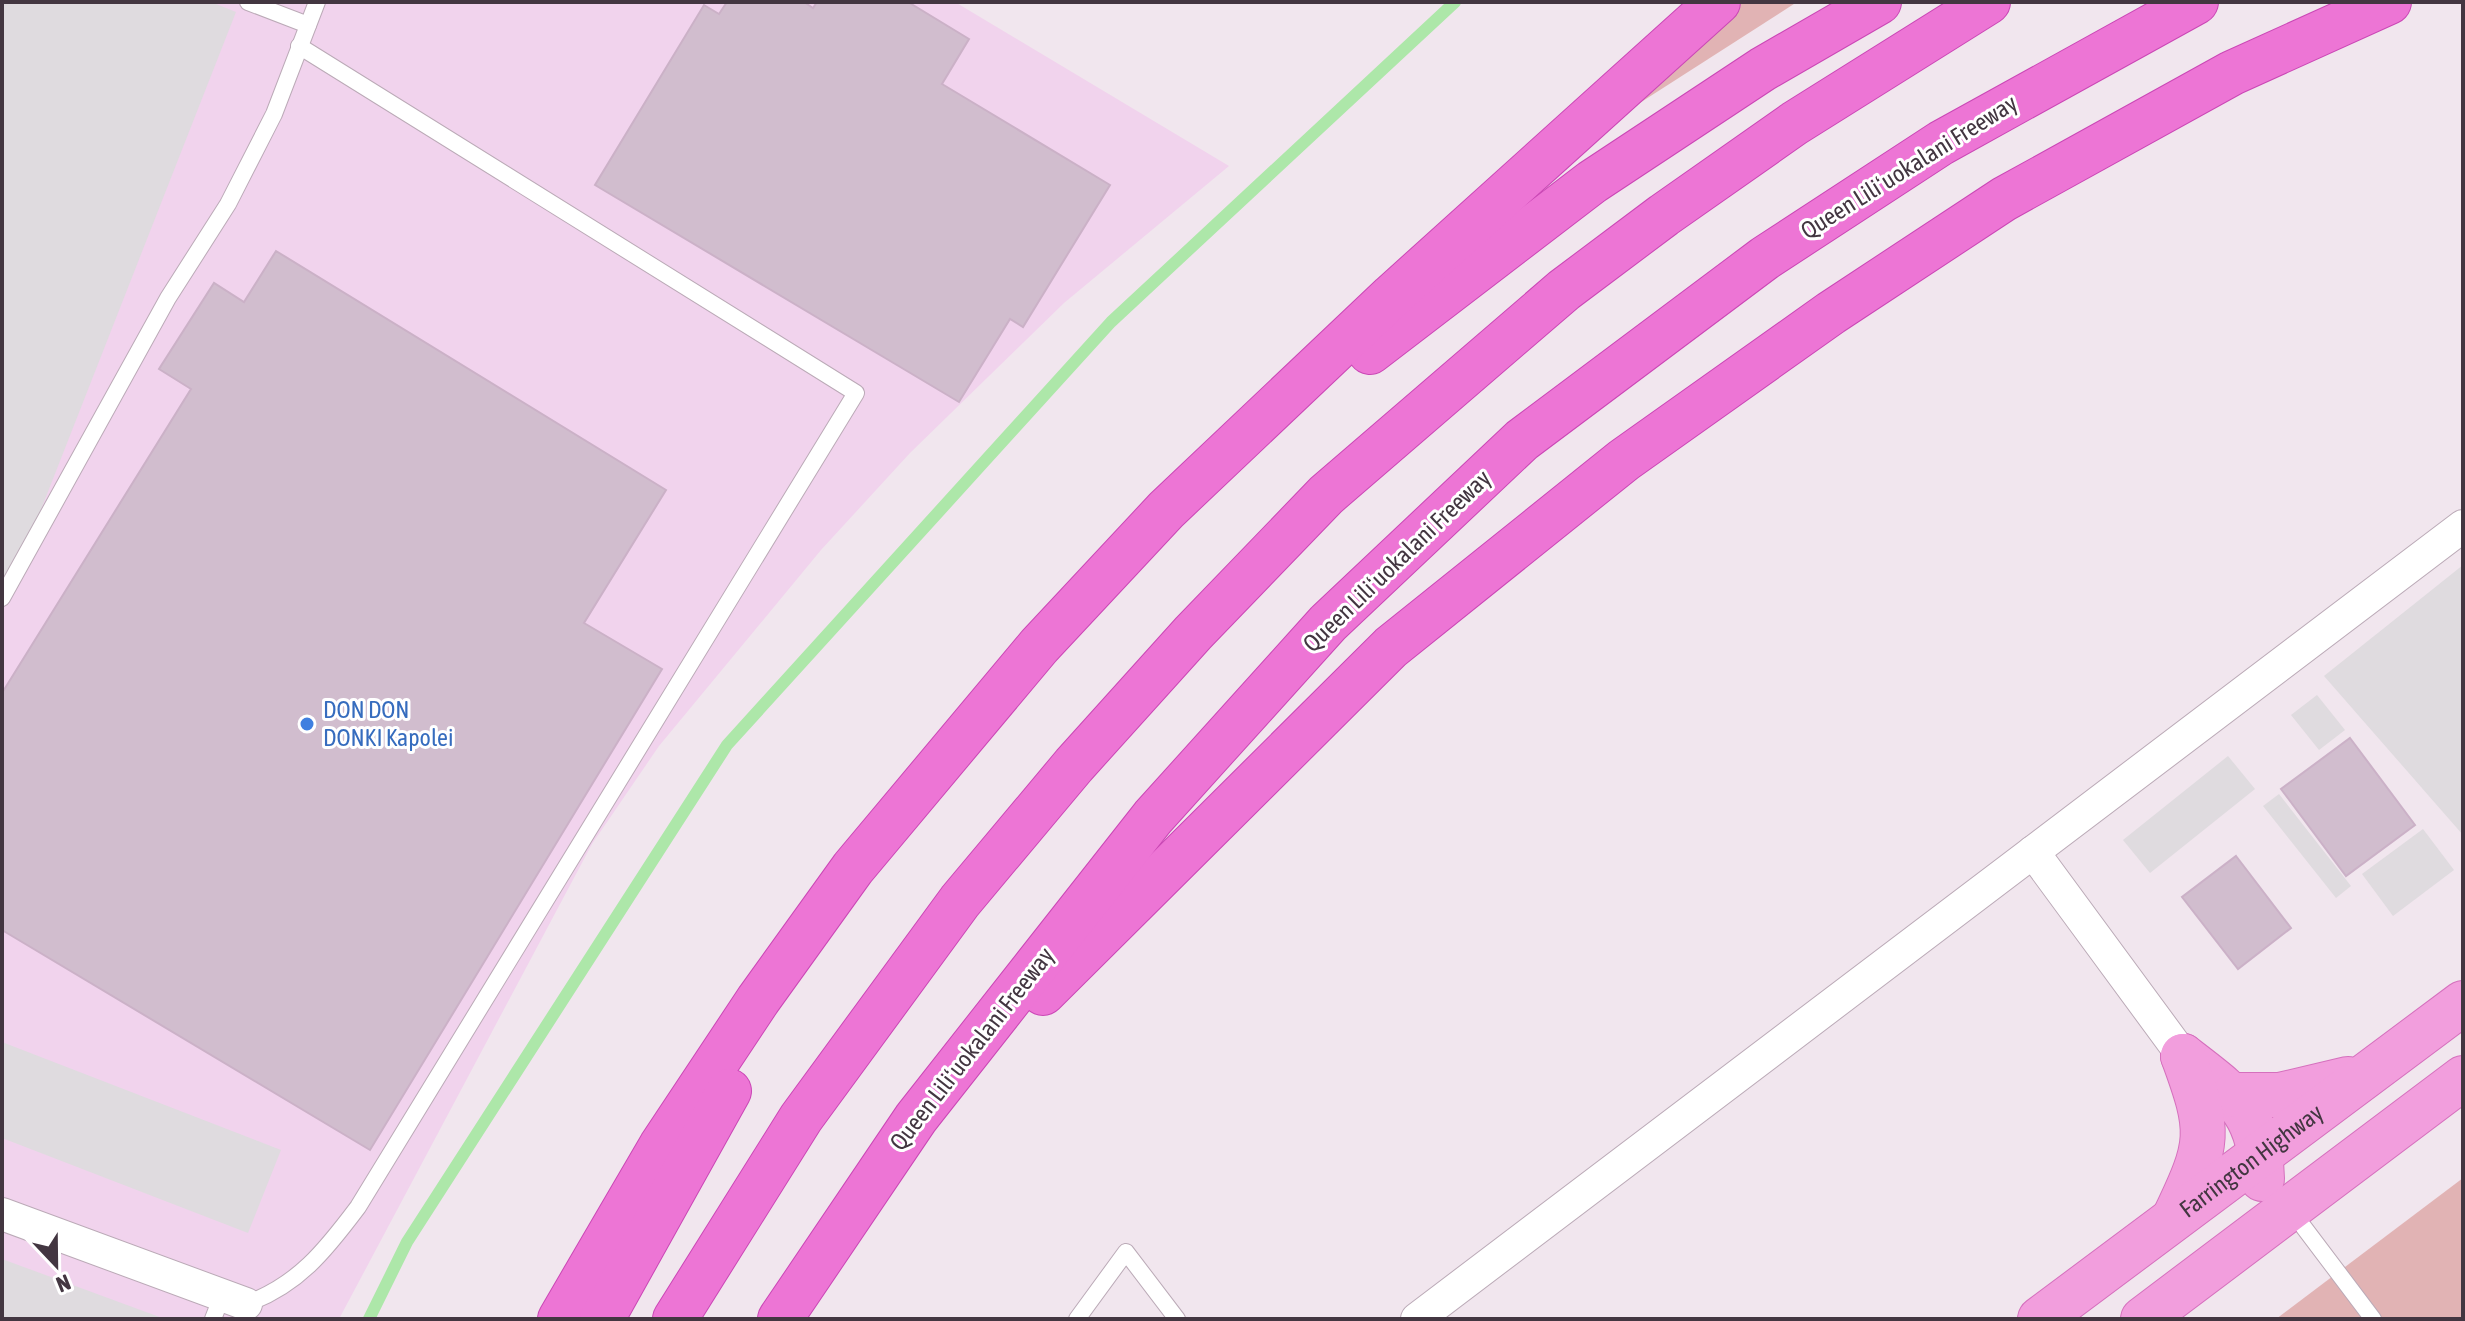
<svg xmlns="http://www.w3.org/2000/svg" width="2465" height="1321" font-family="'Asap Condensed',sans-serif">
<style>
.commercial{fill:#f1d3ed}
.green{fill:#e1b3b4}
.parking{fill:#dfdbdf}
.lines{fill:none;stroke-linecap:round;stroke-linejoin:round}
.stream{stroke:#ade7a9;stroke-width:12}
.building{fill:#d1bdce;stroke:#cbb1c7;stroke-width:2}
.service-casing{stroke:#bbaab7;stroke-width:18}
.minor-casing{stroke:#bbaab7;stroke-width:34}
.primary-casing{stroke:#d570bd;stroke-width:46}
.motorway-casing{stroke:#ca47b5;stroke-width:46}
.service{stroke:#fff;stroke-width:16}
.minor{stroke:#fff;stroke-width:32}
.primary{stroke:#f29edd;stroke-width:44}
.motorway{stroke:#ed75d5;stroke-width:44}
.shop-dot{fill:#3f7fe0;stroke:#fff;stroke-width:3}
.labels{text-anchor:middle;stroke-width:6;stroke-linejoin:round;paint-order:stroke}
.street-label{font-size:24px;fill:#433641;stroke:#fff}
.shop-label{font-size:24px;fill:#366cbe;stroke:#fff;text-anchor:start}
</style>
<rect width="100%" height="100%" fill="#f1e6ee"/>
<polygon class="commercial" points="2,2 955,2 1229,166 1064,303 910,453 821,550 659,746 592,844 339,1319 2,1319"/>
<g class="green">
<polygon points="1726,2 1797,2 1635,106"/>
<polygon points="2463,1178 2463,1319 2276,1319"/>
</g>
<g class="parking">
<polygon points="2,2 211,2 236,12 2,609"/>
<polygon points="2463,565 2463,835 2324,676"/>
<polygon points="2317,695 2345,730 2319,750 2291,715"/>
<polygon points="2228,756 2255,789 2150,873 2123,840"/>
<polygon points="2279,794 2351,886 2336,898 2263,806"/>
<polygon points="2423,829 2454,870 2393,916 2362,874"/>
<polygon points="2,1042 281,1150 248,1233 2,1138"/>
<polygon points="2,1259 165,1319 2,1319"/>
</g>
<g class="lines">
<polyline class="stream" points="369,1319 407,1242 727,745 1111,322 1455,2"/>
</g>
<g class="building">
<polygon points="727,2 804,2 813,8 817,2 908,2 969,39 942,84 1110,185 1023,327 1010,319 959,402 595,185 704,5 719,14"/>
<polygon points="276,251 666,490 584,623 662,669 370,1150 2,930 2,693 191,389 159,369 214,283 244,302"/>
<polygon points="2350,738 2415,825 2346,876 2281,789"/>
<polygon points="2236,856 2291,928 2238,969 2182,897"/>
</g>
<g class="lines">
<defs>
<g id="service">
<polyline points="248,2 308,25"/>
<polyline points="2,598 168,298 228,204 274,114 317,2"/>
<polyline points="2290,1209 2373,1319"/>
<path d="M246 1304C298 1285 325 1251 358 1207L856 393 299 46"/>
<polyline points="213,1319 222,1296"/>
<polyline points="1077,1319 1126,1252 1177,1319"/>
</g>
<g id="minor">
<polyline points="2033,852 2183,1056"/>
<polyline points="2,1214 246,1304"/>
<polyline points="1417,1319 2463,526"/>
</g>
<g id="primary">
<path d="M2183 1056C2233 1095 2260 1110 2262 1179"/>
<polyline points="2234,1095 2280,1095 2348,1079"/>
<path d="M2175 1216C2210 1143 2211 1132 2183 1056"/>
<path id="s1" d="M2040 1319 2463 1003"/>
<polyline points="2143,1319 2463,1078"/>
</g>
<g id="motorway">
<polyline points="1370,352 1592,182 1763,69 1879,2"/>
<polyline points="1043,993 1391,647 1624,460 1831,313 2004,199 2232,73 2389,2"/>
<polyline points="560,1319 661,1146 758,1000 853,868 1039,646 1166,510 1392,296 1718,2"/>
<polyline points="602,1319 729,1091"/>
<polyline points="675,1319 801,1118 960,901 1074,765 1193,633 1326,495 1564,290 1664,215 1795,123 1988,2"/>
<polyline points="780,1319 916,1118 1153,817 1328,623 1522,440 1765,258 1941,143 2196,2"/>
</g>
</defs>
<use href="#service" class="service-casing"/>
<use href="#minor" class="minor-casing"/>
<use href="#primary" class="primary-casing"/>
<use href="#motorway" class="motorway-casing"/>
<use href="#service" class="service"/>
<use href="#minor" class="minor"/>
<use href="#primary" class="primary"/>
<use href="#motorway" class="motorway"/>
</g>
<circle class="shop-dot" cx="307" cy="724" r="8"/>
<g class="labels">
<g class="street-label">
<text transform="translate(1909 167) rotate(-32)" y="8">Queen Liliʻuokalani Freeway</text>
<text transform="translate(1397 561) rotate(-44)" y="8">Queen Liliʻuokalani Freeway</text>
<text transform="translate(972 1049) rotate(-52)" y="8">Queen Liliʻuokalani Freeway</text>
<text dy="8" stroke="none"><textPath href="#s1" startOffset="264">Farrington Highway</textPath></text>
</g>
<g class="shop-label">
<text x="323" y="718">DON DON<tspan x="323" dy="28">DONKI Kapolei</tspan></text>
</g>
</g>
<rect width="2465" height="1321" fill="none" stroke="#433641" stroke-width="8"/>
<g transform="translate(56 1265) rotate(158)" stroke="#ffffff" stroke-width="6" paint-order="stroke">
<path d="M0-6L14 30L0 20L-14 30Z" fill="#433641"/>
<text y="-12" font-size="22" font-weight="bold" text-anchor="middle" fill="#433641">N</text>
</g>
</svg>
